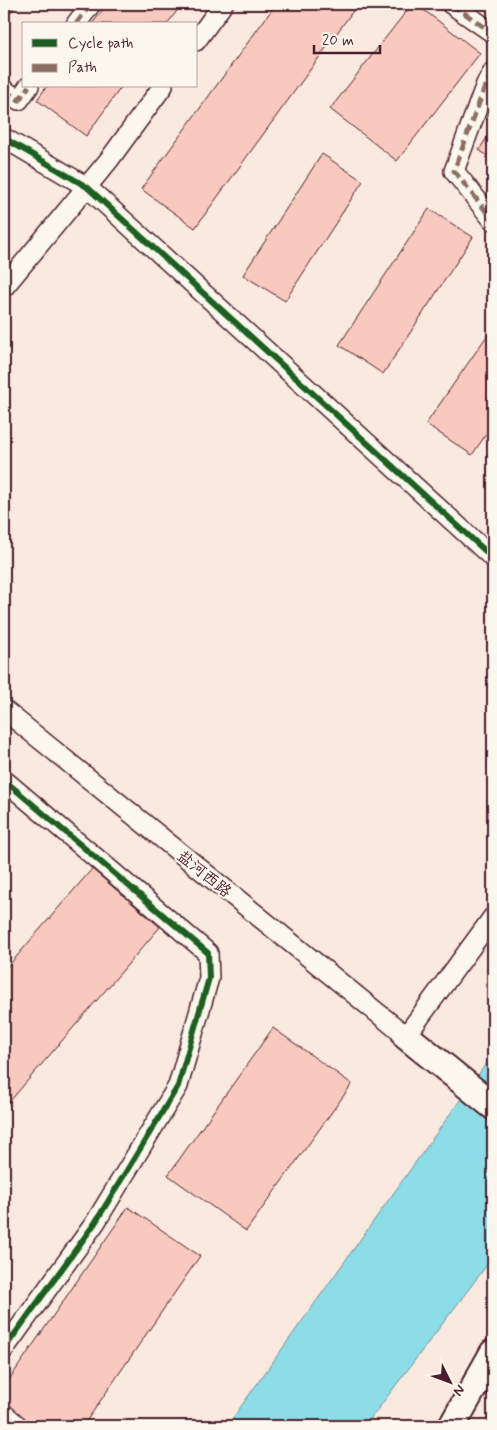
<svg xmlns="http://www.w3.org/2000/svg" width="497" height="1430" font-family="Mynerve,'LXGW WenKai TC',sans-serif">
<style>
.water{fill:#8cdde7;stroke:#72919c}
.building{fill:#f8c9bf;stroke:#4a1f2b}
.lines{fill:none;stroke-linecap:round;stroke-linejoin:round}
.street-casing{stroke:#4a1f2b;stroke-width:22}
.secondary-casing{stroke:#4a1f2b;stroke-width:30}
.street{stroke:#fbf7ec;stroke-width:19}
.secondary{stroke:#fbf7ec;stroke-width:26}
.quiet{stroke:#8d6e63;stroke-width:5;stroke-dasharray:10 5;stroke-linecap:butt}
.cycleway-casing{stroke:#fbf7ec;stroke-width:9}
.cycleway{stroke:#1b5e20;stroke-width:6}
.labels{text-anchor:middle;stroke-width:4;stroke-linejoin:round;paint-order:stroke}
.street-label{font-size:16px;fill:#4a1f2b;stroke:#fbf7ec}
</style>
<rect width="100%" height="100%" fill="#fae9de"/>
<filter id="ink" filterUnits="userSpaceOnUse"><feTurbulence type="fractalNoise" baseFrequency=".02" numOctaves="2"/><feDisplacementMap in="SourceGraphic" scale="10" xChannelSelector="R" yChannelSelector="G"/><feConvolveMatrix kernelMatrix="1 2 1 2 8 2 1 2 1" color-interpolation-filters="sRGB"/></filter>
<g filter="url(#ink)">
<polygon class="water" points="493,1054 493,1257 365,1426 227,1426"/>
<g class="building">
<polygon points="4,4 17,4 4,20"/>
<polygon points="107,4 182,4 167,24 92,24"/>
<polygon points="276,4 358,4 195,228 141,189"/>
<polygon points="412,4 416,4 480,53 397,161 330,109"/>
<polygon points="47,86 122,86 86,136 37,100"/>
<polygon points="493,128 493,160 479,150"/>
<polygon points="322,154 363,181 285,301 243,275"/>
<polygon points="429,209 473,237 383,374 339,345"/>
<polygon points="493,327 493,424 472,455 426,424"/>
<polygon points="92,869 160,927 4,1108 4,971"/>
<polygon points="273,1028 352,1084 246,1231 168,1175"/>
<polygon points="128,1207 200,1256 83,1426 28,1426 4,1409 4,1387"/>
</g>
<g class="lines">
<defs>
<g id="street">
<polyline points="451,4 493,33"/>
<polyline points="76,24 91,4"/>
<polyline points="196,41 223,4"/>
<polyline points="493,72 486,84 454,171 493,220"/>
<polyline points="4,90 19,100 29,86"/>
<polyline points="4,138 87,187 493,558"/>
<polyline points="4,287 109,160 163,86"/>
<polyline points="4,710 406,1036 493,917"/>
<polyline points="4,780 208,953 209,978 178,1086 95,1223 4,1349"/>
<polyline points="4,1414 18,1426"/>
</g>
<g id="secondary">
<polyline points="406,1036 493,1106"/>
<polyline points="452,1426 493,1353"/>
</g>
</defs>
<use href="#street" class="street-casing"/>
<use href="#secondary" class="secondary-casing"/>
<use href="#street" class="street"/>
<use href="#secondary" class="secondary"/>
<g class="quiet">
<polyline points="451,4 493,33"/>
<polyline points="76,24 91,4"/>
<polyline points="493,72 486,84 454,171 493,220"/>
<polyline points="4,90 19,100 29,86"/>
<polyline points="4,1414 18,1426"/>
</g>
<defs>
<g id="cycleway">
<polyline points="4,138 87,187 493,558"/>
<polyline points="4,780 208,953 209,978 178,1086 95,1223 4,1349"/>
</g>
</defs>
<use href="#cycleway" class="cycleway-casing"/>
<use href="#cycleway" class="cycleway"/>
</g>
</g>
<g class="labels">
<g class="street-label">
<text transform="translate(205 873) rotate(39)" y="6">盐河西路</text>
</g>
</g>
<rect width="497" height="1430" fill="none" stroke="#fbf7ec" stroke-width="20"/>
<rect x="10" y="10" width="477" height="1410" fill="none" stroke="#4a1f2b" stroke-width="2" filter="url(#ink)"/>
<rect x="22" y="22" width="175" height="65" fill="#fbf7ec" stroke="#b4a19f"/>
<rect x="32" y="39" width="25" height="8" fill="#1b5e20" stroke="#b4a19f"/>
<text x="68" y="48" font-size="15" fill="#4a1f2b">Cycle path</text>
<rect x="32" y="64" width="25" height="8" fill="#8d6e63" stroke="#b4a19f"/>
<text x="68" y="72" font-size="15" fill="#4a1f2b">Path</text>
<g transform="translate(450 1382) rotate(132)" stroke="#fbf7ec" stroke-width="4" paint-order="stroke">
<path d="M0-4L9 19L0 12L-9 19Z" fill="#4a1f2b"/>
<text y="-8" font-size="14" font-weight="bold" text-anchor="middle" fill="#4a1f2b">N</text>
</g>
<path d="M314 45v8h66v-8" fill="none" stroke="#4a1f2b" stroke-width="2.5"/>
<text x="322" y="45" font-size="15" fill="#4a1f2b" stroke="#fbf7ec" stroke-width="4" paint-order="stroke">20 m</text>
</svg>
